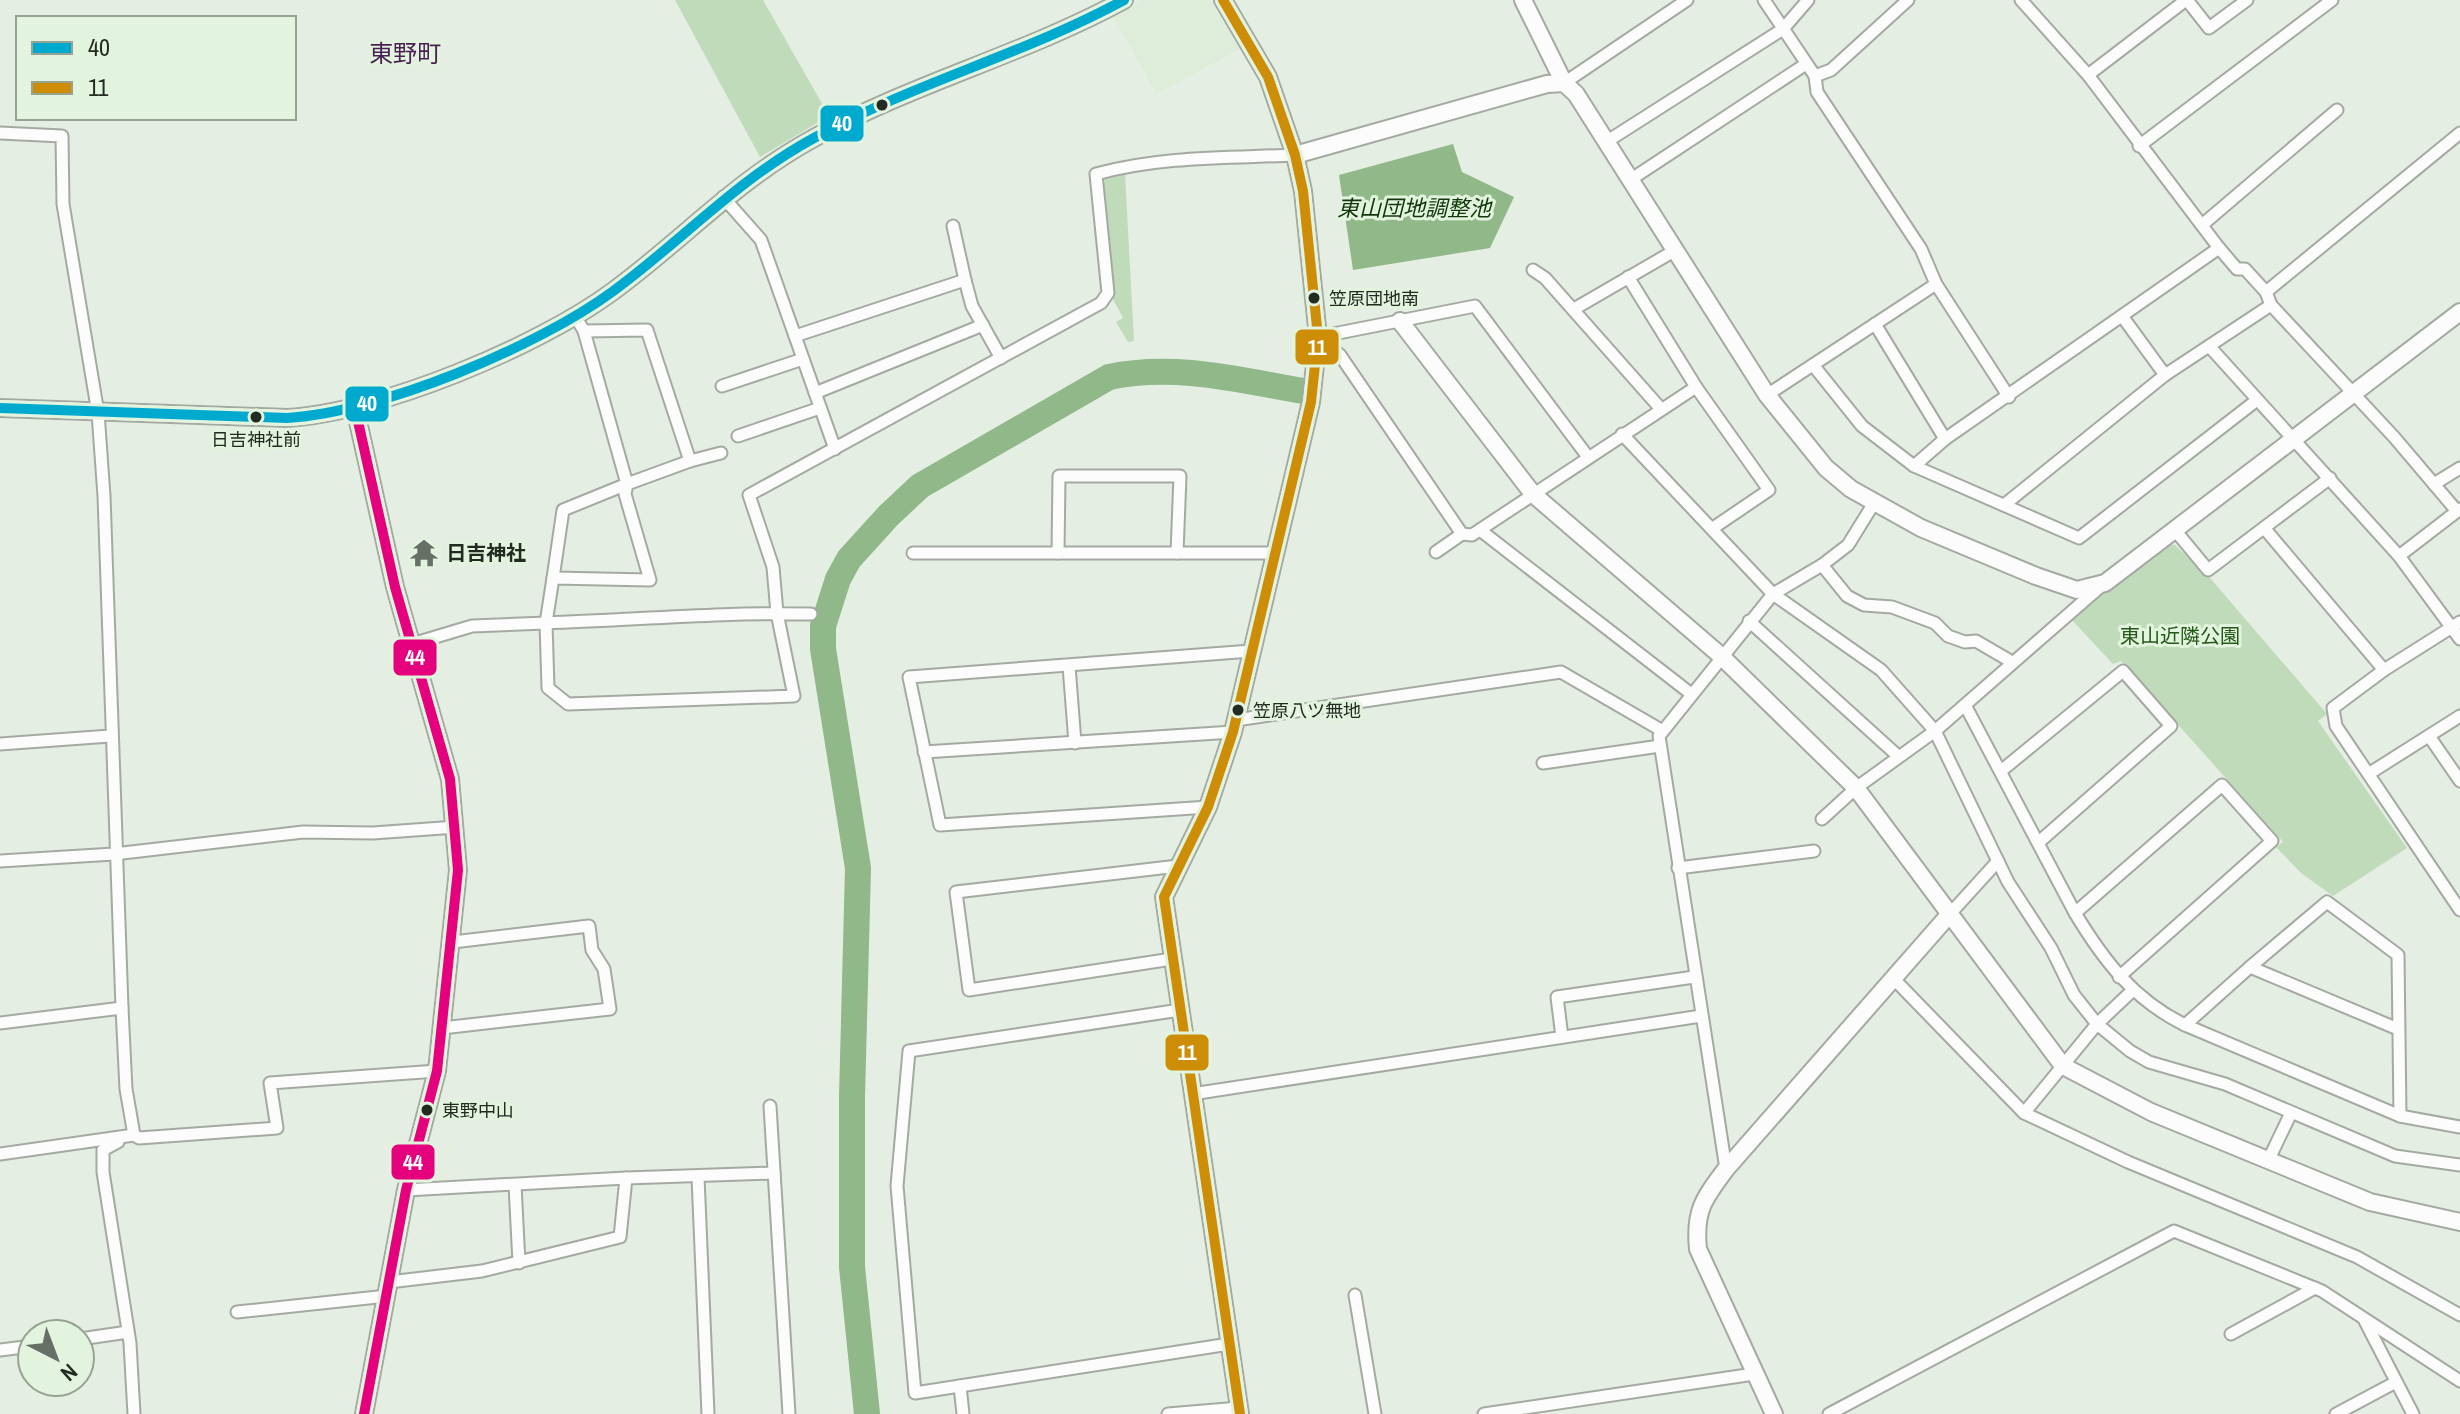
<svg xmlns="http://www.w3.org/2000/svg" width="2460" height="1414" font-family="'Archivo Narrow','Noto Sans JP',sans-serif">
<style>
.built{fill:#ddedd9}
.green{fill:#c0dbba}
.water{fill:#90b888}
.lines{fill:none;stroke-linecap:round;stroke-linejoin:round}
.river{stroke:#90b888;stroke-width:26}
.street-casing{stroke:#a4aaa2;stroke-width:15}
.secondary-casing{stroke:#a4aaa2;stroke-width:20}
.street{stroke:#fbfcfb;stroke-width:11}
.secondary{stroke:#fbfcfb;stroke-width:16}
.bus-1-casing{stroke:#e2f3de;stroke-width:16}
.bus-2-casing{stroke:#e2f3de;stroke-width:16}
.bus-3-casing{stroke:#e2f3de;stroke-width:16}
.bus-1{stroke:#00a9ce;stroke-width:10}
.bus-2{stroke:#cd8d07;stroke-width:10}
.bus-3{stroke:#e5007d;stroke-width:10}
.bus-dot{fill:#232a22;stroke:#e2f3de;stroke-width:3}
.labels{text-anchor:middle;stroke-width:6;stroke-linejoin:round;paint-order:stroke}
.bus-label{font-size:18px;fill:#232a22;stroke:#e2f3de;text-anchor:start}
.poi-label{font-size:20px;font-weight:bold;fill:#232a22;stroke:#e2f3de;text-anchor:start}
.park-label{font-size:20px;fill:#245818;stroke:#e2f3de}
.water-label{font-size:22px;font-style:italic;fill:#113609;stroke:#e2f3de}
.quarter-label{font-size:24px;fill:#4a1f53;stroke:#e2f3de}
.line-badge{stroke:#e2f3de;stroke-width:3}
.badge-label{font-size:22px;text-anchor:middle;font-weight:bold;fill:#fff}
</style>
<rect width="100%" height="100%" fill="#e5eee3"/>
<polygon class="built" points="1141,0 1210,0 1239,49 1157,94 1113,16"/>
<g class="green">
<polygon points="675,0 763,0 829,116 760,157"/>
<polygon points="1125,173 1134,341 1128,342 1116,322 1123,318 1113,299 1104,182 1106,177"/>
<polygon points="2167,544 2175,545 2210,578 2327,714 2318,721 2407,848 2333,896 2301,873 2276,847 2283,842 2121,661 2113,664 2071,619"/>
</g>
<polygon class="water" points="1453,144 1462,172 1514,197 1490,248 1353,270 1339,175"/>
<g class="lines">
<path class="river" d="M867 1414 852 1267V1097L858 868 823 649V626L838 579 849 559 888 516 920 486 1109 377C1174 363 1239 380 1303 391"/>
<defs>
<g id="street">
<polyline points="1764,0 1815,76 1817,92 1921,249 1936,284 2009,397"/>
<polyline points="2021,0 2088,75 2219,248 2237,269 2245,269 2266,292 2271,305 2394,437 2456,510"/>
<polyline points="2187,0 2209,28 2247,0"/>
<polyline points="2088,75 2186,0"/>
<polyline points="1815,76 1831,70 1908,0"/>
<polyline points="1564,83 1687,0"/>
<polyline points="0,133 62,136 63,204 98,413 104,496 122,1008 126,1089 134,1135"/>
<polyline points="1606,142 1783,29 1808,0"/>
<polyline points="2139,146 2332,0"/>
<polyline points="1630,180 1806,64"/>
<polyline points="723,197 761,240 835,449"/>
<polyline points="2202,225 2337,110"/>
<polyline points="953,226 965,280"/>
<polyline points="1533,270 1545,278 1661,409"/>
<polyline points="1628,277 1696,387 1769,490 1713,528"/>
<polyline points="2266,292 2460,133"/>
<polyline points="1574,309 1674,251"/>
<polyline points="2122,316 2165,375"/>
<polyline points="1875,324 1945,439"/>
<polyline points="795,336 965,280 972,306 1001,358"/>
<polyline points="1318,337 1340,355 1462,534 1472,535 1696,387"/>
<polyline points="1318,337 1475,306 1588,457"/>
<polyline points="2209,346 2399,556 2460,639"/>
<polyline points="1813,365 1862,426 1914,466 2079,538 2257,400"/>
<polyline points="722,386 803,359"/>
<polyline points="815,393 983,325"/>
<polyline points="1767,395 1936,284"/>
<polyline points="1622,434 1773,594 1881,670 1935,731 2008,882 2051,948 2074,995 2097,1024 2130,1051 2149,1062 2225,1084 2395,1156 2460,1165"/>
<polyline points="738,436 820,408"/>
<polyline points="690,461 721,453"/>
<polyline points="1914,466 1945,439 2219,248"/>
<polyline points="2434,484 2460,468"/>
<polyline points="2004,505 2165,375 2271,305"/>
<polyline points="2174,529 2208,570 2330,478"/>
<polyline points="2265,529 2384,670"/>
<polyline points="1480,530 1690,693"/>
<polyline points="1436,552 1462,534"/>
<polyline points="913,553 1274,553"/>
<polyline points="1058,553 1059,476 1180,476 1177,553"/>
<polyline points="2399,556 2460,509"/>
<polyline points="1822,565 1847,596 1864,605 1892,607 1935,623 1948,636 1965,642 1976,641 2012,662"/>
<polyline points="553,578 563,510 627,484 584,331"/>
<path d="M811 614C723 612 635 620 546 623L548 688 568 704 794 696 777 613 773 567 749 495 1101 303 1108 293 1096 174C1161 156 1228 158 1295 155"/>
<polyline points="1749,621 1898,756"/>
<polyline points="2460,622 2384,670 2333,708 2336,726 2460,910"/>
<polyline points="412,644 472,626 546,623 553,578 650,580 625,494 627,484 690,461 647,330 584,331 575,316"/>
<polyline points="1069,666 1075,743"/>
<path d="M1965 705 2075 913C2104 961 2134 1000 2185 1025L2400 1116 2460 1127"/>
<polyline points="1236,720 1561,672 1661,730"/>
<polyline points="2429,736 2460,781"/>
<polyline points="0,744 110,736"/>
<polyline points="924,752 1233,732"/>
<polyline points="1543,763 1660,746"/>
<polyline points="2001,771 2123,671 2171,726 2039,842"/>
<polyline points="2370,773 2460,716"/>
<polyline points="1208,807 940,825 909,677 1251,651"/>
<polyline points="1822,819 1856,788 1935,731 2101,586"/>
<polyline points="0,861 114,854 303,832 373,833 456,827"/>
<polyline points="1678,868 1814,851"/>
<polyline points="2075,913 2222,785 2272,841 2119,977"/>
<polyline points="1948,916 1998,861"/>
<polyline points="1172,959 969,990 956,892 1178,866"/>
<polyline points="2250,967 2327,902 2398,955 2400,1116"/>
<polyline points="1894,979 2024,1113 2128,1162 2357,1257 2460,1315"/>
<polyline points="1180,1010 909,1051 897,1186 915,1393 1229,1344"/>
<polyline points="0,1023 122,1008"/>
<polyline points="2185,1025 2250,967 2398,1029"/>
<polyline points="442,1028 610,1009 604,969 592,950 589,926 453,942"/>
<polyline points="1562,1037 1557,997 1694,977"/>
<polyline points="1192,1094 1701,1016"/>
<polyline points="770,1106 789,1414"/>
<polyline points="2024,1113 2097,1024 2132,991"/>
<polyline points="118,1142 103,1150 103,1172 130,1343 134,1414"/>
<polyline points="0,1154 134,1135 139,1138 277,1128 270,1083 437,1071"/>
<polyline points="2268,1161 2291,1113"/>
<polyline points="1726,1169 1659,736 1773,594 1822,565 1848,545 1874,503"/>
<polyline points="698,1177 708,1414"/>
<polyline points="626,1178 774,1173"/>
<polyline points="515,1185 519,1263"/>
<polyline points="389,1282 482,1271 620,1237 626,1178 406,1190"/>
<polyline points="1355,1295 1375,1414"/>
<polyline points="237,1312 387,1296"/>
<polyline points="2365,1321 2413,1414"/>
<polyline points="2231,1334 2315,1288"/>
<polyline points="80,1339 128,1332"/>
<polyline points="0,1350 32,1346"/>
<polyline points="960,1386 963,1414"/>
<polyline points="1168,1414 1239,1408"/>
<polyline points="1484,1414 1754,1374"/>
<polyline points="1829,1414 2174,1231 2322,1291 2460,1381"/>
<polyline points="2336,1414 2396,1382"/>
</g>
<g id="secondary">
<polyline points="1223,0 1268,77 1295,155 1303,191 1318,337 1311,402 1233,732 1208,807 1164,897 1240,1414"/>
<polyline points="1523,0 1564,83"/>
<polyline points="1295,155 1547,84 1564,83 1576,94 1767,395 1826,468 1851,489 1921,528 2036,576 2077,590 2105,583 2460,312"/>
<polyline points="1400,321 1533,494 1720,655 1856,788 2063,1066 2151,1112 2370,1202 2460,1222"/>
<path d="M0 408 287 418C379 413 537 347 612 292 683 240 735 181 814 138 913 83 1025 54 1124 0"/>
<polyline points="355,408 395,587 450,779 458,870 437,1071 406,1190 364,1414"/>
<path d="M1774 1414 1698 1249C1694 1211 1704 1198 1726 1169L1948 916"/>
</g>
</defs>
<use href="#street" class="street-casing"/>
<use href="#secondary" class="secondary-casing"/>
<use href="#street" class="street"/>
<use href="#secondary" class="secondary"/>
<defs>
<path id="bus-1" d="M0 408 287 418C379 413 537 347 612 292 683 240 735 181 814 138 913 83 1025 54 1124 0"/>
<polyline id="bus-2" points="1223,0 1268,77 1295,155 1303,191 1318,337 1311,402 1233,732 1208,807 1164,897 1240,1414"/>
<polyline id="bus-3" points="355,408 395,587 450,779 458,870 437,1071 406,1190 364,1414"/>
</defs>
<use href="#bus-1" class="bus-1-casing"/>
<use href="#bus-2" class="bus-2-casing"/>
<use href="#bus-3" class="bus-3-casing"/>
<use href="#bus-1" class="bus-1"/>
<use href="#bus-2" class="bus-2"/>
<use href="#bus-3" class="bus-3"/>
</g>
<defs>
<symbol id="temple-bare" viewBox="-9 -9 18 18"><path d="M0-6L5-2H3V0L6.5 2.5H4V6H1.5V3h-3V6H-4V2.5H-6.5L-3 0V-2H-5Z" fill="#676f66" stroke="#e2f3de" stroke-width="2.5" paint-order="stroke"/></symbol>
</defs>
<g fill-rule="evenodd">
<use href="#temple-bare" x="404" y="533" width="40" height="40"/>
</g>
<g class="bus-dot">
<circle cx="882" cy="105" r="7"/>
<circle cx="1314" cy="298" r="7"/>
<circle cx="256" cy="417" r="7"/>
<circle cx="1238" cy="710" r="7"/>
<circle cx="427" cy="1110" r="7"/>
</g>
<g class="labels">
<g class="bus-label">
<text x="1329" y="305">笠原団地南</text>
<text x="256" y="446" text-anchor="middle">日吉神社前</text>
<text x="1253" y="717">笠原八ツ無地</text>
<text x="442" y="1117">東野中山</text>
</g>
<g class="poi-label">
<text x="446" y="560">日吉神社</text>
</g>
<g class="park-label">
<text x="2180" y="643">東山近隣公園</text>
</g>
<g class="water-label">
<text x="1414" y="216">東山団地調整池</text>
</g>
<g class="quarter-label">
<text x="405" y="62">東野町</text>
</g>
</g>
<g class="line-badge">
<rect x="819" y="104" width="46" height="39" rx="8" fill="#00a9ce"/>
<rect x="1294" y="328" width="46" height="38" rx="8" fill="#cd8d07"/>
<rect x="344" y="385" width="46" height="38" rx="8" fill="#00a9ce"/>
<rect x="392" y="638" width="46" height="39" rx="8" fill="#e5007d"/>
<rect x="1164" y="1033" width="46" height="39" rx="8" fill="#cd8d07"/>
<rect x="390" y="1143" width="46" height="38" rx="8" fill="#e5007d"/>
</g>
<g class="badge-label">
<text x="842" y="131">40</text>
<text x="1317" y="355">11</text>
<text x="367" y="411">40</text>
<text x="415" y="665">44</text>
<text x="1187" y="1060">11</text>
<text x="413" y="1170">44</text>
</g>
<rect x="16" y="16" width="280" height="104" fill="#e2f3de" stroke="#96a393" stroke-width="2"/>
<rect x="32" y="42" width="40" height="12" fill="#00a9ce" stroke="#96a393" stroke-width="2"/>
<text x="88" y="56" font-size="24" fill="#232a22">40</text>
<rect x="32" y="82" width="40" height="12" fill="#cd8d07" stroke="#96a393" stroke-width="2"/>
<text x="88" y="96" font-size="24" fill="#232a22">11</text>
<g transform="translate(56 1358) rotate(138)"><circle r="38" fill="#e2f3de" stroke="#96a393" stroke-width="2"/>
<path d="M0-6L14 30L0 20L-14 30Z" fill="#676f66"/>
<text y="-12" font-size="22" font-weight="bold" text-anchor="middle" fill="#232a22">N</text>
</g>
</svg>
